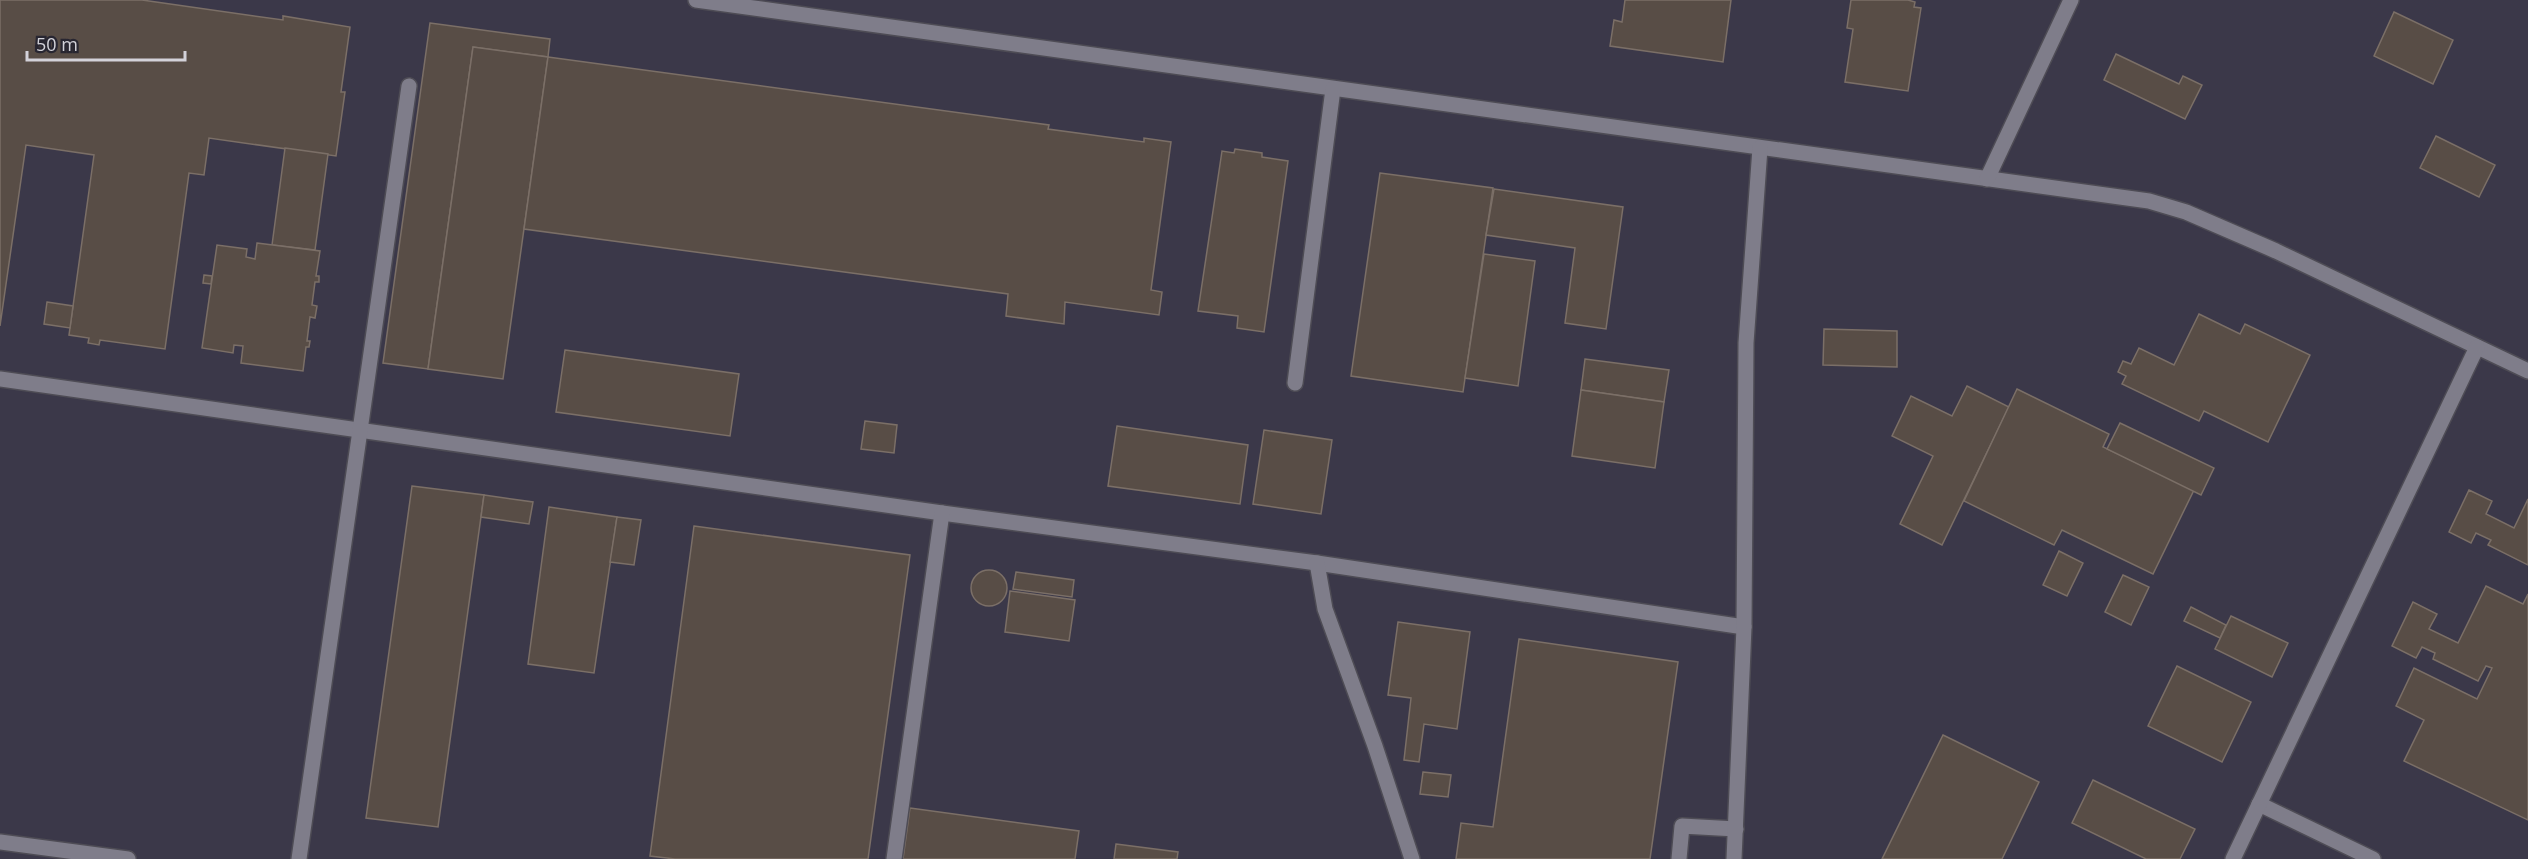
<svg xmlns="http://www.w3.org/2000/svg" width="2528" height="859" font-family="'Open Sans',sans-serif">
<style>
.built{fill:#3b3849}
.building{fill:#584d46;stroke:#7b6f67;stroke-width:1.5}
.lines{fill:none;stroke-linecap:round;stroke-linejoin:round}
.minor-casing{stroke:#4e4c55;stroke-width:18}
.minor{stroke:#7f7d8a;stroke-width:15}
</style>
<rect width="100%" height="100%" fill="#32303b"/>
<rect class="built" x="0" y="0" width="2528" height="859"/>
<g class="building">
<polygon points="0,0 142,0 283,20 283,16 350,27 341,92 345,92 336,156 209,138 204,175 189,173 165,349 100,340 99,345 88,343 89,338 69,335 94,155 26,145 0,326"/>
<polygon points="1625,0 1731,0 1723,62 1610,46 1614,20 1622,22"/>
<polygon points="1851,0 1908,0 1915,2 1914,7 1921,8 1908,91 1845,82 1853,29 1847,28"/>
<polygon points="2394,12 2453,40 2433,84 2374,56"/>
<polygon points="430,23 550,39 548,57 473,47 428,369 383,363"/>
<polygon points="473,47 548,57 503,379 428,369"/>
<polygon points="2116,54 2179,84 2183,76 2202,85 2185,119 2104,80"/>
<polygon points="548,57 1049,125 1048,129 1144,142 1144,138 1171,142 1151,290 1162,292 1159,315 1065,302 1064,324 1006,316 1008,294 524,229"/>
<polygon points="2436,136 2495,165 2479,197 2420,168"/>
<polygon points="285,148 328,154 315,250 272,245"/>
<polygon points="1235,149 1262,153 1262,157 1288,161 1264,332 1237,328 1238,316 1198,311 1222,151 1234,153"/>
<polygon points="1380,173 1493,188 1463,392 1351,376"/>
<polygon points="1494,189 1623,207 1606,329 1565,323 1575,248 1486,235"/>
<polygon points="257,243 320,251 316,276 319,276 319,282 315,282 312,305 317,306 315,318 310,317 307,341 310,341 309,347 306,347 303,371 241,363 243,346 234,345 233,353 202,348 217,245 247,249 246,257 255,259"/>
<polygon points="1484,254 1535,261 1518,386 1465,378"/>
<polygon points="204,275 212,276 211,284 203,283"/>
<polygon points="47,302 73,306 70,328 44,324"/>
<polygon points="2199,314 2240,334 2245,324 2310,355 2268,442 2204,411 2199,421 2122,384 2126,376 2118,372 2123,361 2131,364 2139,348 2174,365"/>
<polygon points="1824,329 1897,331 1897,367 1823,365"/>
<polygon points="565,350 739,374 730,436 556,412"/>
<polygon points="1585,359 1669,370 1664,402 1581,390"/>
<polygon points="1967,386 2009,407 1942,545 1900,524 1933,456 1892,436 1911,396 1952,416"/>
<polygon points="2017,389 2109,434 2103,447 2194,490 2153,574 2062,530 2054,545 1964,501"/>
<polygon points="1581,390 1664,402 1655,468 1572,456"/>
<polygon points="865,421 897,425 894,453 861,449"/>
<polygon points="2120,423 2214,468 2201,495 2107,449"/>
<polygon points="1117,426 1248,445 1240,504 1108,486"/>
<polygon points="1264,430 1332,440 1321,514 1253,504"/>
<polygon points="412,486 484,495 438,827 366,818"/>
<polygon points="2469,490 2492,501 2486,514 2514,528 2528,499 2528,565 2488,545 2491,540 2476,533 2471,543 2449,532"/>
<polygon points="484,495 533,502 529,524 481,517"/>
<polygon points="549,507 617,517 594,673 528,664"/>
<polygon points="617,517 641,520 634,565 610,562"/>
<polygon points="694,526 910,555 868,859 675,859 650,856"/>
<polygon points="2059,551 2083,563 2067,596 2043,585"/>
<circle cx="989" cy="588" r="18"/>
<polygon points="1016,572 1074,580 1072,597 1013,589"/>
<polygon points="2123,575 2149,587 2131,625 2105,612"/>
<polygon points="2486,586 2523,604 2528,594 2528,820 2404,761 2424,720 2396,706 2414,668 2477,699 2492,668 2486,666 2478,681 2433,659 2435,653 2422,647 2416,658 2392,646 2413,602 2437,614 2429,629 2458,643"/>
<polygon points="1010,591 1075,600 1069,641 1005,632"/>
<polygon points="2191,607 2226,625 2220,638 2184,621"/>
<polygon points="2231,616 2288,643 2272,677 2215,649"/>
<polygon points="1398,622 1470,632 1457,729 1424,724 1419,762 1404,760 1411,698 1388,695"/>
<polygon points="1519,639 1678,662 1650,859 1456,859 1461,823 1493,827"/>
<polygon points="2177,666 2251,702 2222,762 2148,726"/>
<polygon points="1943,735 2039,782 2002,859 1882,859"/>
<polygon points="1423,772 1451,775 1448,797 1420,794"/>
<polygon points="2093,780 2195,829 2180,859 2146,859 2072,823"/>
<polygon points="910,808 1079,831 1075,859 903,859"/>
<polygon points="1116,844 1178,852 1177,859 1114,859"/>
</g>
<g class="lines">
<defs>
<g id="minor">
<polyline points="696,0 2149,201 2186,212 2276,251 2528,371"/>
<polyline points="1987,179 2071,0"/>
<polyline points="0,379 942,513 1317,563 1744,627"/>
<polyline points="1295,383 1333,89"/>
<polyline points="1317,563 1325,609 1375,746 1412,859"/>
<polyline points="2259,804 2373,859"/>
<polyline points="0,842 128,859"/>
<polyline points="299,859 409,86"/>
<polyline points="894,859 942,513"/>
<polyline points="1679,859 1682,826 1736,829"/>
<polyline points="1734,859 1744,627 1746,343 1760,148"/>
<polyline points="2233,859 2477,347"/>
</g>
</defs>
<use href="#minor" class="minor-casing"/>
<use href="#minor" class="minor"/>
</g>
<path d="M27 51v9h158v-9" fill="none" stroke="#d3d2d9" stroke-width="3"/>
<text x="36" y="51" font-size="18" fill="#d3d2d9" stroke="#282631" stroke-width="4.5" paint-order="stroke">50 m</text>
</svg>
